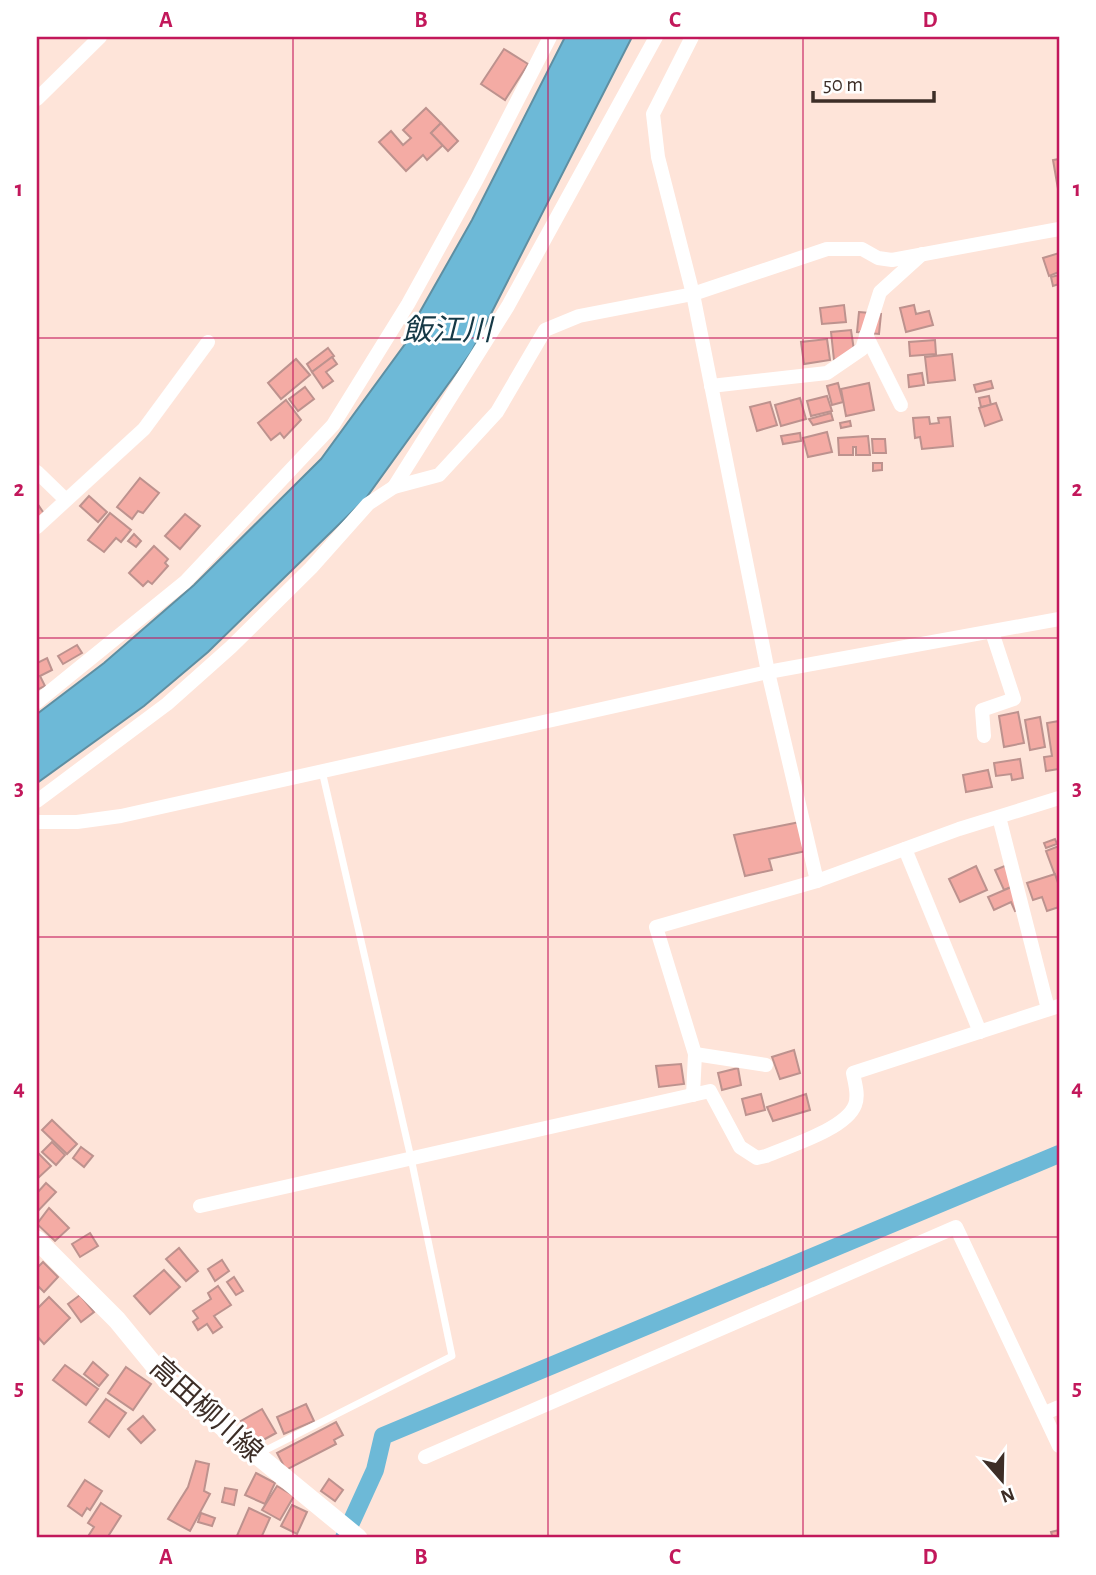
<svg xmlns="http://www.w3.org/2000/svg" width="1096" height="1575" font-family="'Alegreya Sans','Noto Sans JP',sans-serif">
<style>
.water{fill:#6db9d7;stroke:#5f8fa2;stroke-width:2}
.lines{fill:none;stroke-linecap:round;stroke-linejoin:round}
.canal{stroke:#6db9d7;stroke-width:18}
.building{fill:#f4aba4;stroke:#bd928e;stroke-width:2}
.service{stroke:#fff;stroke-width:7}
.minor{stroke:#fff;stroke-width:14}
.secondary{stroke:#fff;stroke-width:19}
.grid{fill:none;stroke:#c2185b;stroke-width:2;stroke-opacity:0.55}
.labels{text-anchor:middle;stroke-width:6;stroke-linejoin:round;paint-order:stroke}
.street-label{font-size:28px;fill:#3d2e27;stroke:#fff}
.water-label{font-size:30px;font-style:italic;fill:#163946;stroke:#fff}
.neatline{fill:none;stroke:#c2185b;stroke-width:2.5}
.grid-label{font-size:23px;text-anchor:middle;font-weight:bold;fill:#c2185b}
</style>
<rect width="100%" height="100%" fill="#fee4d9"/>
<polygon class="water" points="565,37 632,37 472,351 366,498 208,652 144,706 37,783 37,714 104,663 194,585 321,459 405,344 404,340 472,220"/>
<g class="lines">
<polyline class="canal" points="344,1538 375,1470 383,1436 1059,1154"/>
</g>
<g class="building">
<polygon points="504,49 528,64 505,100 481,84"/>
<polygon points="426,108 441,123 431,133 443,145 427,160 423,155 406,171 379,142 391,131 403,145 411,138 403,130"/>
<polygon points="441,123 458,141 448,151 431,133"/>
<polygon points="1059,159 1059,188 1058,189 1053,160"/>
<polygon points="1059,253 1059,272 1049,276 1043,258"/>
<polygon points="1059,275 1059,284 1053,286 1051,277"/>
<polygon points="844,305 846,322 822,324 820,308"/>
<polygon points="914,305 916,314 929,311 933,325 906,332 900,308"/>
<polygon points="859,312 881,314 879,334 857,332"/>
<polygon points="851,330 855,357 834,360 831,332"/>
<polygon points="827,339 830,360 804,364 801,342"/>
<polygon points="935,340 936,354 910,356 909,342"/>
<polygon points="328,348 334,356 312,372 307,364"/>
<polygon points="952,354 955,380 928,383 925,357"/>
<polygon points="332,357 337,364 326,372 333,381 323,388 312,372"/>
<polygon points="296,359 310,375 281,399 268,383"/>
<polygon points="922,373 924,385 909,387 908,375"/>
<polygon points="991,381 993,388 976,392 974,385"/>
<polygon points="838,383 843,402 832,405 827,386"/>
<polygon points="869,383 874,410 846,416 841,389"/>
<polygon points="305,387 314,399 298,411 289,399"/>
<polygon points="827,396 832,411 811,416 807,401"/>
<polygon points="989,396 991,405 981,407 979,398"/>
<polygon points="800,398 806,419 781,426 775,405"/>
<polygon points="286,400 301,420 284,438 280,433 271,440 258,423"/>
<polygon points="770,402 777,425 757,431 750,407"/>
<polygon points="996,403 1002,420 985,426 979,408"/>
<polygon points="831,413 833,420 813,425 809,419"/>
<polygon points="929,417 930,424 939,423 938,418 950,417 953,446 922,449 920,437 915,438 913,418"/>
<polygon points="850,421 851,426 841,428 840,423"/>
<polygon points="827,432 832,452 808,457 803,438"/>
<polygon points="800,433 801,441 783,444 781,436"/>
<polygon points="868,436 870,455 856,455 856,447 853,447 853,455 839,455 838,438"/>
<polygon points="872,439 885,439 886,453 873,453"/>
<polygon points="873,463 882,463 882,470 873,471"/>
<polygon points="140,478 159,493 143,513 138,511 132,519 117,507"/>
<polygon points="89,496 107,512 98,522 80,506"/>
<polygon points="37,503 47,518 37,526"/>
<polygon points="110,513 131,530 121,542 116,538 104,552 88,540"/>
<polygon points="185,514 200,526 180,549 165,536"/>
<polygon points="134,534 141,541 136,547 128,541"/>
<polygon points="154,546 168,559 165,563 168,566 152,584 148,581 143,586 129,573"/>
<polygon points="77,645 82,653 63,664 58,656"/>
<polygon points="47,658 52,670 40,676 45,686 37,690 37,663"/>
<polygon points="1018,712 1024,743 1004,747 999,716"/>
<polygon points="1040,717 1045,747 1030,750 1025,720"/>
<polygon points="1059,721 1059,769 1046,771 1044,757 1052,756 1047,723"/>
<polygon points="1020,759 1023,778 1012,780 1011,774 996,776 994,763"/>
<polygon points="988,770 992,787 966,792 963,775"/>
<polygon points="800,822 806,851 769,859 772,870 745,876 734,835"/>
<polygon points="1055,839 1057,844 1046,848 1044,843"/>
<polygon points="1059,846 1059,886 1046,851"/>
<polygon points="1007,865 1016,885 1004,890 995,870"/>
<polygon points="976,866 987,890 960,902 949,879"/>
<polygon points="1055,874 1059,886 1059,907 1047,911 1042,897 1033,900 1027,883"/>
<polygon points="1016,885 1025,907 1015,911 1011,902 994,910 988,897"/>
<polygon points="794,1050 800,1073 780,1079 772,1057"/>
<polygon points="681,1064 684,1084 659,1087 656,1066"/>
<polygon points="738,1068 741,1085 722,1090 718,1073"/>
<polygon points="761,1094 765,1110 746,1115 742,1099"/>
<polygon points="806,1094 810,1110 773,1121 767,1107"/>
<polygon points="52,1120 77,1144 67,1154 42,1130"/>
<polygon points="52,1142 65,1155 56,1165 42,1152"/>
<polygon points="81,1147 93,1156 84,1167 73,1158"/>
<polygon points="37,1152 51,1166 37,1179"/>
<polygon points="46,1183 56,1192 38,1211 37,1193"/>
<polygon points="49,1208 69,1228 55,1241 37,1224"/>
<polygon points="90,1233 98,1246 80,1257 72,1244"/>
<polygon points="179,1248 198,1271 186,1281 166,1259"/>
<polygon points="222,1260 229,1271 215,1281 208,1269"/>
<polygon points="43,1262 58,1277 44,1292 37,1285 37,1268"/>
<polygon points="164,1270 180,1287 150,1314 134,1296"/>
<polygon points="234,1277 243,1291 236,1295 227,1282"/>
<polygon points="218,1286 231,1305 214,1316 222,1327 213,1333 207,1324 198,1330 193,1322 198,1318 193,1311 211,1299 208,1293"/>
<polygon points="80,1295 94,1312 81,1322 68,1304"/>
<polygon points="49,1297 70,1318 44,1344 37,1336 37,1309"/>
<polygon points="93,1362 108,1375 99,1386 84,1374"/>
<polygon points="65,1365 98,1389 86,1405 53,1380"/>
<polygon points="126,1367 151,1384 133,1410 108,1393"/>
<polygon points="106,1399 126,1413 109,1437 89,1422"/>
<polygon points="306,1404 314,1421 284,1434 277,1417"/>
<polygon points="262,1409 276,1433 254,1445 241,1421"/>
<polygon points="143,1416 155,1430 141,1443 128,1429"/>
<polygon points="336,1422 343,1435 334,1440 336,1444 286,1470 277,1453"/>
<polygon points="196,1461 209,1464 204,1491 210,1494 190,1531 168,1519 188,1487"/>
<polygon points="256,1473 275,1483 265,1504 245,1495"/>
<polygon points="329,1479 343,1490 335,1501 321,1491"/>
<polygon points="85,1480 102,1491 90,1510 87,1508 82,1516 68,1506"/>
<polygon points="277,1486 294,1496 280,1520 262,1510"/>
<polygon points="225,1488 237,1490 234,1505 222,1502"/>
<polygon points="101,1503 121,1516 107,1538 87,1538 94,1527 88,1523"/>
<polygon points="292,1505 307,1512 297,1534 281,1526"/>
<polygon points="249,1508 270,1518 261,1538 236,1538"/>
<polygon points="201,1513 215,1518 212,1526 198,1522"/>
<polygon points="1059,1530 1059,1538 1053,1538 1051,1532"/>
</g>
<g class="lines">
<polyline class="service" points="260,1453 452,1356 411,1158 322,771"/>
<g class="minor">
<polyline points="692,37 653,114 658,157 693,294 768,672 817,881 959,829 1059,798"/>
<polyline points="37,99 100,37"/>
<polyline points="866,335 901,405"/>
<polyline points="711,386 827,373 862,349 880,292 922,254"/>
<polyline points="37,472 66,500"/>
<polyline points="394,487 508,306 656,37"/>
<polyline points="37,527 144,429 208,342"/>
<polyline points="37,702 185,582 333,425 408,304 477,179 550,37"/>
<polyline points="984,736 982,710 1014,699 992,632"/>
<polyline points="37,801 167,704 231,647 311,568 368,504 394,487 439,475 497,412 545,330 579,316 693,294 827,249 862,249 878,258 892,260 1059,229"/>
<polyline points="999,817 1048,1009"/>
<polyline points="37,822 77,822 121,816 768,672 1059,619"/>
<polyline points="905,849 980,1032"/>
<polyline points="695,1054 766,1065"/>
<polyline points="693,1095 695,1054 656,927 817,881"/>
<path d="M200 1206 710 1091 740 1147 757 1158 766 1156C789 1146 846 1129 855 1105 859 1095 855 1084 853 1073L1059 1006"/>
<polyline points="1045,1413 1059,1407"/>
<polyline points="425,1457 956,1227 1059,1446"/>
</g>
<polyline class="secondary" points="37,1240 117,1320 167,1381 358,1538"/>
</g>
<path class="grid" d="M293 37V1538M548 37V1538M803 37V1538M37 338H1059M37 638H1059M37 937H1059M37 1237H1059"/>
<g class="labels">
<g class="street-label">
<text transform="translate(207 1409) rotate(42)" y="10">高田柳川線</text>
</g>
<g class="water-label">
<text x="447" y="340">飯江川</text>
</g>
</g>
<rect width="1096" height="1575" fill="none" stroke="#ffffff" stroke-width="77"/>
<g transform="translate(1002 1480) rotate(160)" stroke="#ffffff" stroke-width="5" paint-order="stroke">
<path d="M0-5L12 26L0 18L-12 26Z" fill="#3d2e27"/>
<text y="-10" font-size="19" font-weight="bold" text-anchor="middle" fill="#3d2e27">N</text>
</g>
<path d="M813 91v10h121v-10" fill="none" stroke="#3d2e27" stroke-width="3.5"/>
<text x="823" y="91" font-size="21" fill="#3d2e27" stroke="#ffffff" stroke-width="5" paint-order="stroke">50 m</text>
<rect x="38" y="38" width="1020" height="1498" class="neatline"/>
<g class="grid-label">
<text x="166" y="27">A</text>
<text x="421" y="27">B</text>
<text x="675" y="27">C</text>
<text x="930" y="27">D</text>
<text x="19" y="196">1</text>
<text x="1077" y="196">1</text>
<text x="19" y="496">2</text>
<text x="1077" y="496">2</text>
<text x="19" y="795">3</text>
<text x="1077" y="795">3</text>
<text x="19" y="1095">4</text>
<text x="1077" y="1095">4</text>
<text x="19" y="1395">5</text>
<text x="1077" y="1395">5</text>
<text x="166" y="1564">A</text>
<text x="421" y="1564">B</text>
<text x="675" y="1564">C</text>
<text x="930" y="1564">D</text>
</g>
</svg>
